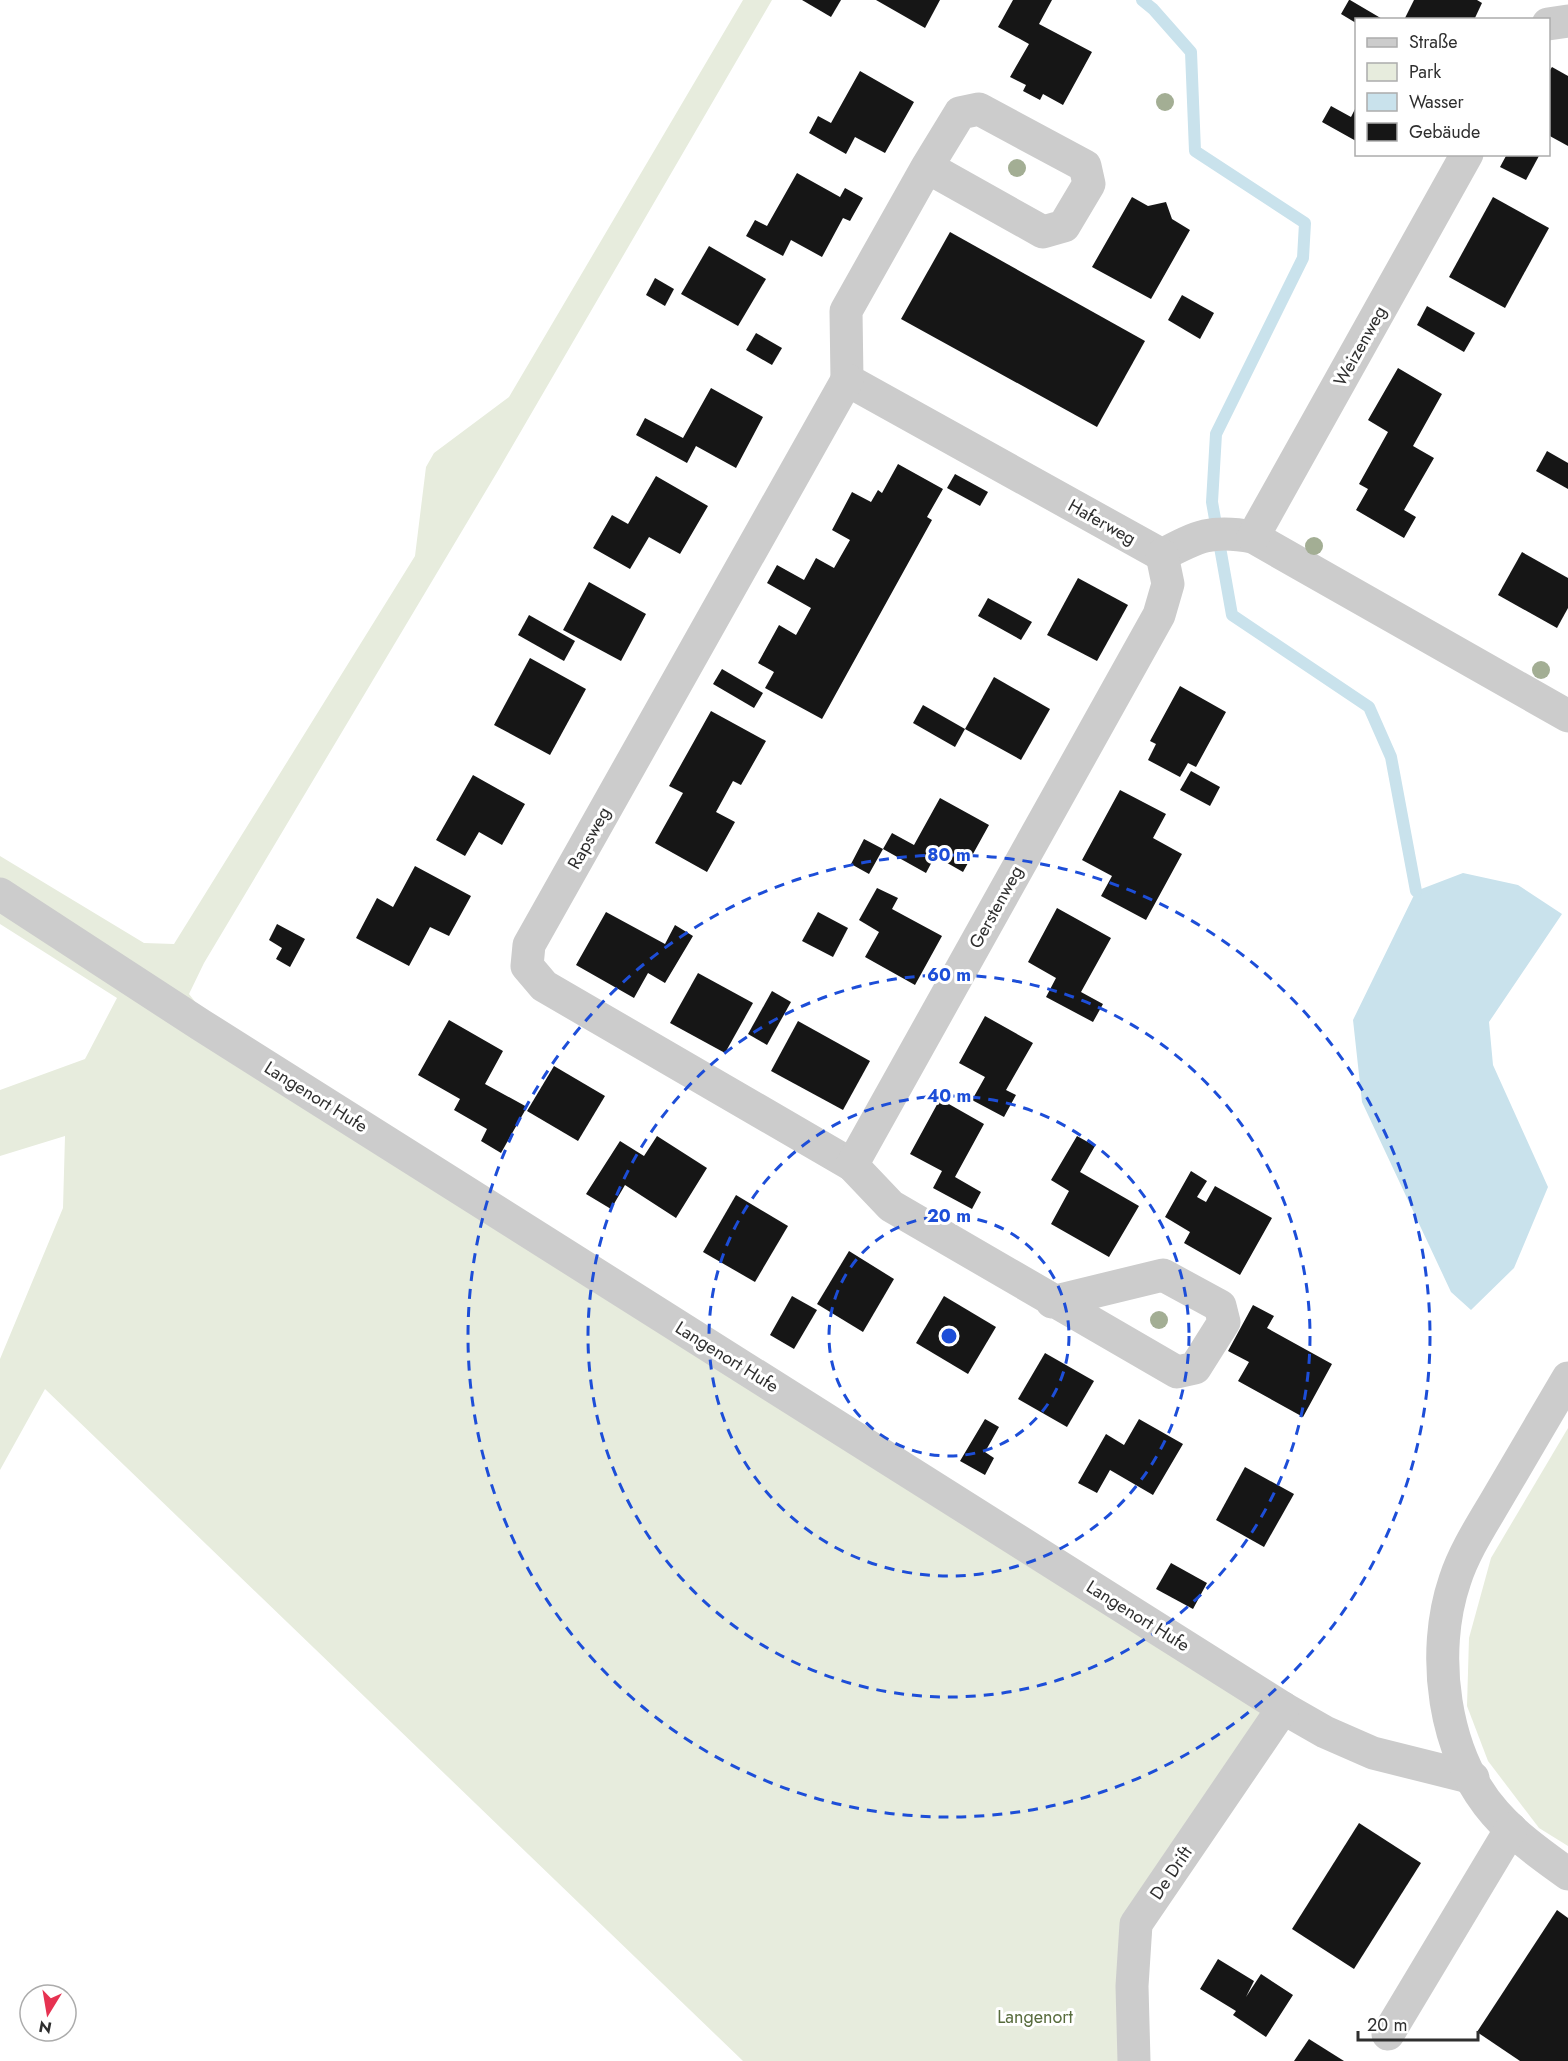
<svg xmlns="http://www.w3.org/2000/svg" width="1568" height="2061" font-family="Jost,sans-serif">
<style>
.green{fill:#e7ecdd}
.water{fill:#c9e2ec}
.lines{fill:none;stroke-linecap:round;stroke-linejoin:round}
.stream{stroke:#c9e2ec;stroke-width:12}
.building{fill:#161616}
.minor{stroke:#ccc;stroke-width:33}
.tree{fill:#a3ae94}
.ring{fill:none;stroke:#1d4ed8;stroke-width:3;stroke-dasharray:10 8}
.labels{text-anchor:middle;stroke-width:6;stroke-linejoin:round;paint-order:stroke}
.street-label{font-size:18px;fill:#2f2f2f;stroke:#fff}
.park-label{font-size:18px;fill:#576b3c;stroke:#fff}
.centre{fill:#1d4ed8;stroke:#fff;stroke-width:3}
.ring-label{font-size:18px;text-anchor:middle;font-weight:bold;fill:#1d4ed8;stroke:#fff;stroke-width:6;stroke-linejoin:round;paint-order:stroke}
</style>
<rect width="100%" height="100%" fill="#fff"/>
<g class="green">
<polygon points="743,0 772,0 499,469 204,963 189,994 210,1021 1298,1702 1153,1924 1134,2061 743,2061 45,1389 0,1470 0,1359 63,1208 65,1136 0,1156 0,1090 85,1059 117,998 0,924 0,856 144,943 174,944 415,556 426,467 434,453 509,397"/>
<polygon points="1568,1428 1568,1846 1539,1828 1488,1761 1467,1706 1469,1638 1491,1558"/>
</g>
<polygon class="water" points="1463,873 1518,885 1562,914 1489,1022 1493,1065 1548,1187 1514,1268 1471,1310 1451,1292 1362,1102 1353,1020 1416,891"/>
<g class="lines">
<polyline class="stream" points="1142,0 1153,9 1191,52 1195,151 1305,223 1303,258 1216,434 1212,502 1232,615 1369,707 1391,757 1416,891"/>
</g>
<g class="building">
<polygon points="802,0 841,0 831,17"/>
<polygon points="876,0 940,0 925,28"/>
<polygon points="1013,0 1052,0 1039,24 1092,52 1063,105 1043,94 1040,100 1023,91 1026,85 1010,77 1029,44 998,27"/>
<polygon points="1349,0 1350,0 1384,20 1356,20 1356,23 1341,14"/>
<polygon points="1414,0 1477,0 1482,3 1474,20 1404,20"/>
<polygon points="1552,67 1568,76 1568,146 1548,135 1548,73"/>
<polygon points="860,71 914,102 885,153 855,137 846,154 809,133 818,116 831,123"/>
<polygon points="1331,106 1351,117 1356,107 1356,141 1322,122"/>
<polygon points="1507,154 1540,154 1526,180 1500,167"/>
<polygon points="797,173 840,197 845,188 863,198 850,221 843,218 822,257 791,240 783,256 746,236 755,220 767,226"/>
<polygon points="1132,197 1148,206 1166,202 1172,219 1190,230 1151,299 1092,267"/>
<polygon points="1493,197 1549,228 1505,308 1449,277"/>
<polygon points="950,232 1145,341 1097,427 901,319"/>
<polygon points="709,246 766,279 738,326 681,294"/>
<polygon points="655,278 674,289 665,306 646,295"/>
<polygon points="1182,295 1214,313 1200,339 1168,320"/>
<polygon points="1427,306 1475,333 1464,352 1417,325"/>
<polygon points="756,333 782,348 772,365 746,350"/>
<polygon points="1398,368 1442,394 1413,446 1434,458 1404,510 1416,517 1404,538 1356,510 1368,489 1359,484 1388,432 1368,420"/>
<polygon points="711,388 763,417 736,468 696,446 687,463 636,435 645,418 683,438"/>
<polygon points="1547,451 1568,463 1568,489 1536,471"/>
<polygon points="898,464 943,489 927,517 932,520 822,719 765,688 774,672 758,663 779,625 796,635 811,608 767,583 777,565 804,580 816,558 834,568 850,540 832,530 852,492 871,502 878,490 882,493"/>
<polygon points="955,474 988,492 980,506 947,488"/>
<polygon points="656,476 708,506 680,554 649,537 630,569 593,548 612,515 628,524"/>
<polygon points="1522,552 1568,578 1568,608 1557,628 1498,595"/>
<polygon points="1078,578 1128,605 1097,661 1047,635"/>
<polygon points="589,582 646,614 621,661 563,630"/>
<polygon points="988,598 1032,622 1021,640 978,616"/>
<polygon points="529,615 575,641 564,661 518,635"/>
<polygon points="530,658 586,689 550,755 494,725"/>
<polygon points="722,669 763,693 754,708 713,684"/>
<polygon points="994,677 1050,709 1021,760 965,729"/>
<polygon points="1180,686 1226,712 1196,767 1188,763 1180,777 1148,760 1156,744 1150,741"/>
<polygon points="923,705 965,729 955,747 913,723"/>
<polygon points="711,711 766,741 741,785 733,781 716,812 735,822 707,872 655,843 683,793 669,786"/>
<polygon points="1191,771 1220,787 1210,806 1180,790"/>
<polygon points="473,775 525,804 502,845 479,832 465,856 436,840"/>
<polygon points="1120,790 1166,814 1153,838 1182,854 1146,920 1101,896 1112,876 1082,860"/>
<polygon points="940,798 989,825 963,872 935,856 926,873 883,849 869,874 851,864 864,839 883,849 892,833 914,845"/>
<polygon points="415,866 471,896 449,936 430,927 409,966 356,938 377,898 393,907"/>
<polygon points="877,888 898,898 892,909 942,936 915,985 865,957 879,932 859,920"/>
<polygon points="1057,908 1111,938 1081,992 1103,1004 1093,1022 1046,997 1056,978 1028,962"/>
<polygon points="606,912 665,944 675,925 693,936 665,983 648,973 634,998 576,965"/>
<polygon points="818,912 848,928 833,957 802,941"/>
<polygon points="277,924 305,939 290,967 276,959 282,948 269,940"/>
<polygon points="698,973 753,1003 725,1053 670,1023"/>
<polygon points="772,991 791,1002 767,1045 748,1034"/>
<polygon points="985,1016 1033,1043 1006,1090 1016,1095 1004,1117 972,1100 985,1077 959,1063"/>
<polygon points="449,1020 503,1051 485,1084 527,1107 501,1153 481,1141 487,1129 454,1110 460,1099 418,1075"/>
<polygon points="798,1021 870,1061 843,1110 771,1071"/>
<polygon points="554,1066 605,1096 578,1141 527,1111"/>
<polygon points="940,1099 984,1124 955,1177 981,1192 972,1209 933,1188 942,1171 910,1154"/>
<polygon points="657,1136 707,1168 676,1218 625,1185 611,1209 586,1194 620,1141 644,1156"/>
<polygon points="1077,1136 1095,1146 1080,1172 1139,1206 1109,1257 1051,1224 1069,1191 1051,1180"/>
<polygon points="1191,1171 1207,1181 1197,1197 1206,1202 1215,1186 1272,1218 1240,1275 1184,1243 1190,1232 1165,1217"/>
<polygon points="736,1195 788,1226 755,1282 703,1252"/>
<polygon points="849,1251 894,1279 863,1332 817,1304"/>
<polygon points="792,1296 817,1310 794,1349 770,1335"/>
<polygon points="944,1296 996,1327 968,1374 916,1343"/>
<polygon points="1253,1305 1274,1316 1267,1328 1332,1364 1303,1417 1238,1381 1249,1362 1228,1351"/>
<polygon points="1045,1353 1094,1381 1067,1427 1018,1399"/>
<polygon points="985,1419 999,1427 985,1452 994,1458 985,1475 960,1461"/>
<polygon points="1139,1419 1183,1444 1153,1495 1110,1470 1097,1493 1078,1483 1106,1434 1124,1445"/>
<polygon points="1245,1467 1294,1494 1264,1547 1216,1520"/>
<polygon points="1171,1563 1207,1583 1193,1609 1156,1589"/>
<polygon points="1359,1823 1421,1863 1354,1969 1292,1929"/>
<polygon points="1557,1910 1568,1918 1568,2061 1520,2061 1477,2032"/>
<polygon points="1218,1959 1254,1981 1246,1997 1261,1974 1293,1995 1266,2037 1233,2015 1236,2011 1200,1989"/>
<polygon points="1309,2039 1344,2061 1294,2061"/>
</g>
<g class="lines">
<g class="minor">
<polyline points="1548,24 1568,21"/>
<path d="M927 167 960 113 979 109 1085 166 1089 184 1064 226 1043 232 927 167 846 311 847 380 1162 555C1198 536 1212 529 1253 537L1568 716"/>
<polyline points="847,380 529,945 527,966 544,986 852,1165"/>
<polyline points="1253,537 1467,154"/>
<polyline points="0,894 201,1025 1283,1708 1325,1732 1373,1753 1473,1778"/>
<polyline points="1052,1302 1163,1275 1220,1306 1224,1322 1195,1368 1177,1372 891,1206 852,1165 1159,615 1168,584 1162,555"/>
<path d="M1568 1378C1546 1416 1523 1454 1501 1492 1485 1520 1465 1549 1455 1580 1430 1653 1443 1754 1495 1813 1516 1837 1542 1855 1568 1874"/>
<polyline points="1388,2034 1511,1829"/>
<polyline points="1134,2061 1132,1986 1136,1924 1283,1708"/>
</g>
</g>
<g class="tree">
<circle cx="1165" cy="102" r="9"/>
<circle cx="1017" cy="168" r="9"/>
<circle cx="1314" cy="546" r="9"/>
<circle cx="1541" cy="670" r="9"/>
<circle cx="1159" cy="1320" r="9"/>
</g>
<g class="ring">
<circle cx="949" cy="1336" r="120"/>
<circle cx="949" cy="1336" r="240"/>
<circle cx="949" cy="1336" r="361"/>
<circle cx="949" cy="1336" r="481"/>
</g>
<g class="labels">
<g class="street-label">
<text transform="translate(1360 346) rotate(-61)" y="6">Weizenweg</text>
<text transform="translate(1102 522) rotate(29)" y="6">Haferweg</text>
<text transform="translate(589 838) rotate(-61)" y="6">Rapsweg</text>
<text transform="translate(996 907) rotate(-61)" y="6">Gerstenweg</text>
<text transform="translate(316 1097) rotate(32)" y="6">Langenort Hufe</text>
<text transform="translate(727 1357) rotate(32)" y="6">Langenort Hufe</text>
<text transform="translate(1138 1616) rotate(32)" y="6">Langenort Hufe</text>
<text transform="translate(1171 1873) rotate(-56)" y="6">De Drift</text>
</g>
<g class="park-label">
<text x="1035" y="2023">Langenort</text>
</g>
</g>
<circle cx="949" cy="1336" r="9" class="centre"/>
<g class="ring-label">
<text x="949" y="861">80 m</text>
<text x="949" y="981">60 m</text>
<text x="949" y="1102">40 m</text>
<text x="949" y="1222">20 m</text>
</g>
<rect x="1355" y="18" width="195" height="138" fill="#ffffff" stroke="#acacac" stroke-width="1.5"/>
<rect x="1367" y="38" width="30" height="9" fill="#cccccc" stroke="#acacac" stroke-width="1.5"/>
<text x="1409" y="48" font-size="18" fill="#2f2f2f">Straße</text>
<rect x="1367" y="63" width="30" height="18" fill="#e7ecdd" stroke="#acacac" stroke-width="1.5"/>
<text x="1409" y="78" font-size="18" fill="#2f2f2f">Park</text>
<rect x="1367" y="93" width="30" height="18" fill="#c9e2ec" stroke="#acacac" stroke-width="1.5"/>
<text x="1409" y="108" font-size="18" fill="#2f2f2f">Wasser</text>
<rect x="1367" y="123" width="30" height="18" fill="#161616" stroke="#acacac" stroke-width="1.5"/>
<text x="1409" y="138" font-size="18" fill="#2f2f2f">Gebäude</text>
<g transform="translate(48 2013) rotate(191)"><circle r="28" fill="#ffffff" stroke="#acacac" stroke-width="1.5"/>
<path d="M0-4.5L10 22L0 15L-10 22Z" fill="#e63251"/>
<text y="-9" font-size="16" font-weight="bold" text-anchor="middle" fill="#2f2f2f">N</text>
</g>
<path d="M1358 2031v9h120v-9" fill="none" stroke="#2f2f2f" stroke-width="3"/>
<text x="1367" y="2031" font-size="18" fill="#2f2f2f" stroke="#ffffff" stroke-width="4.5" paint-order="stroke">20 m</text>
</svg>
